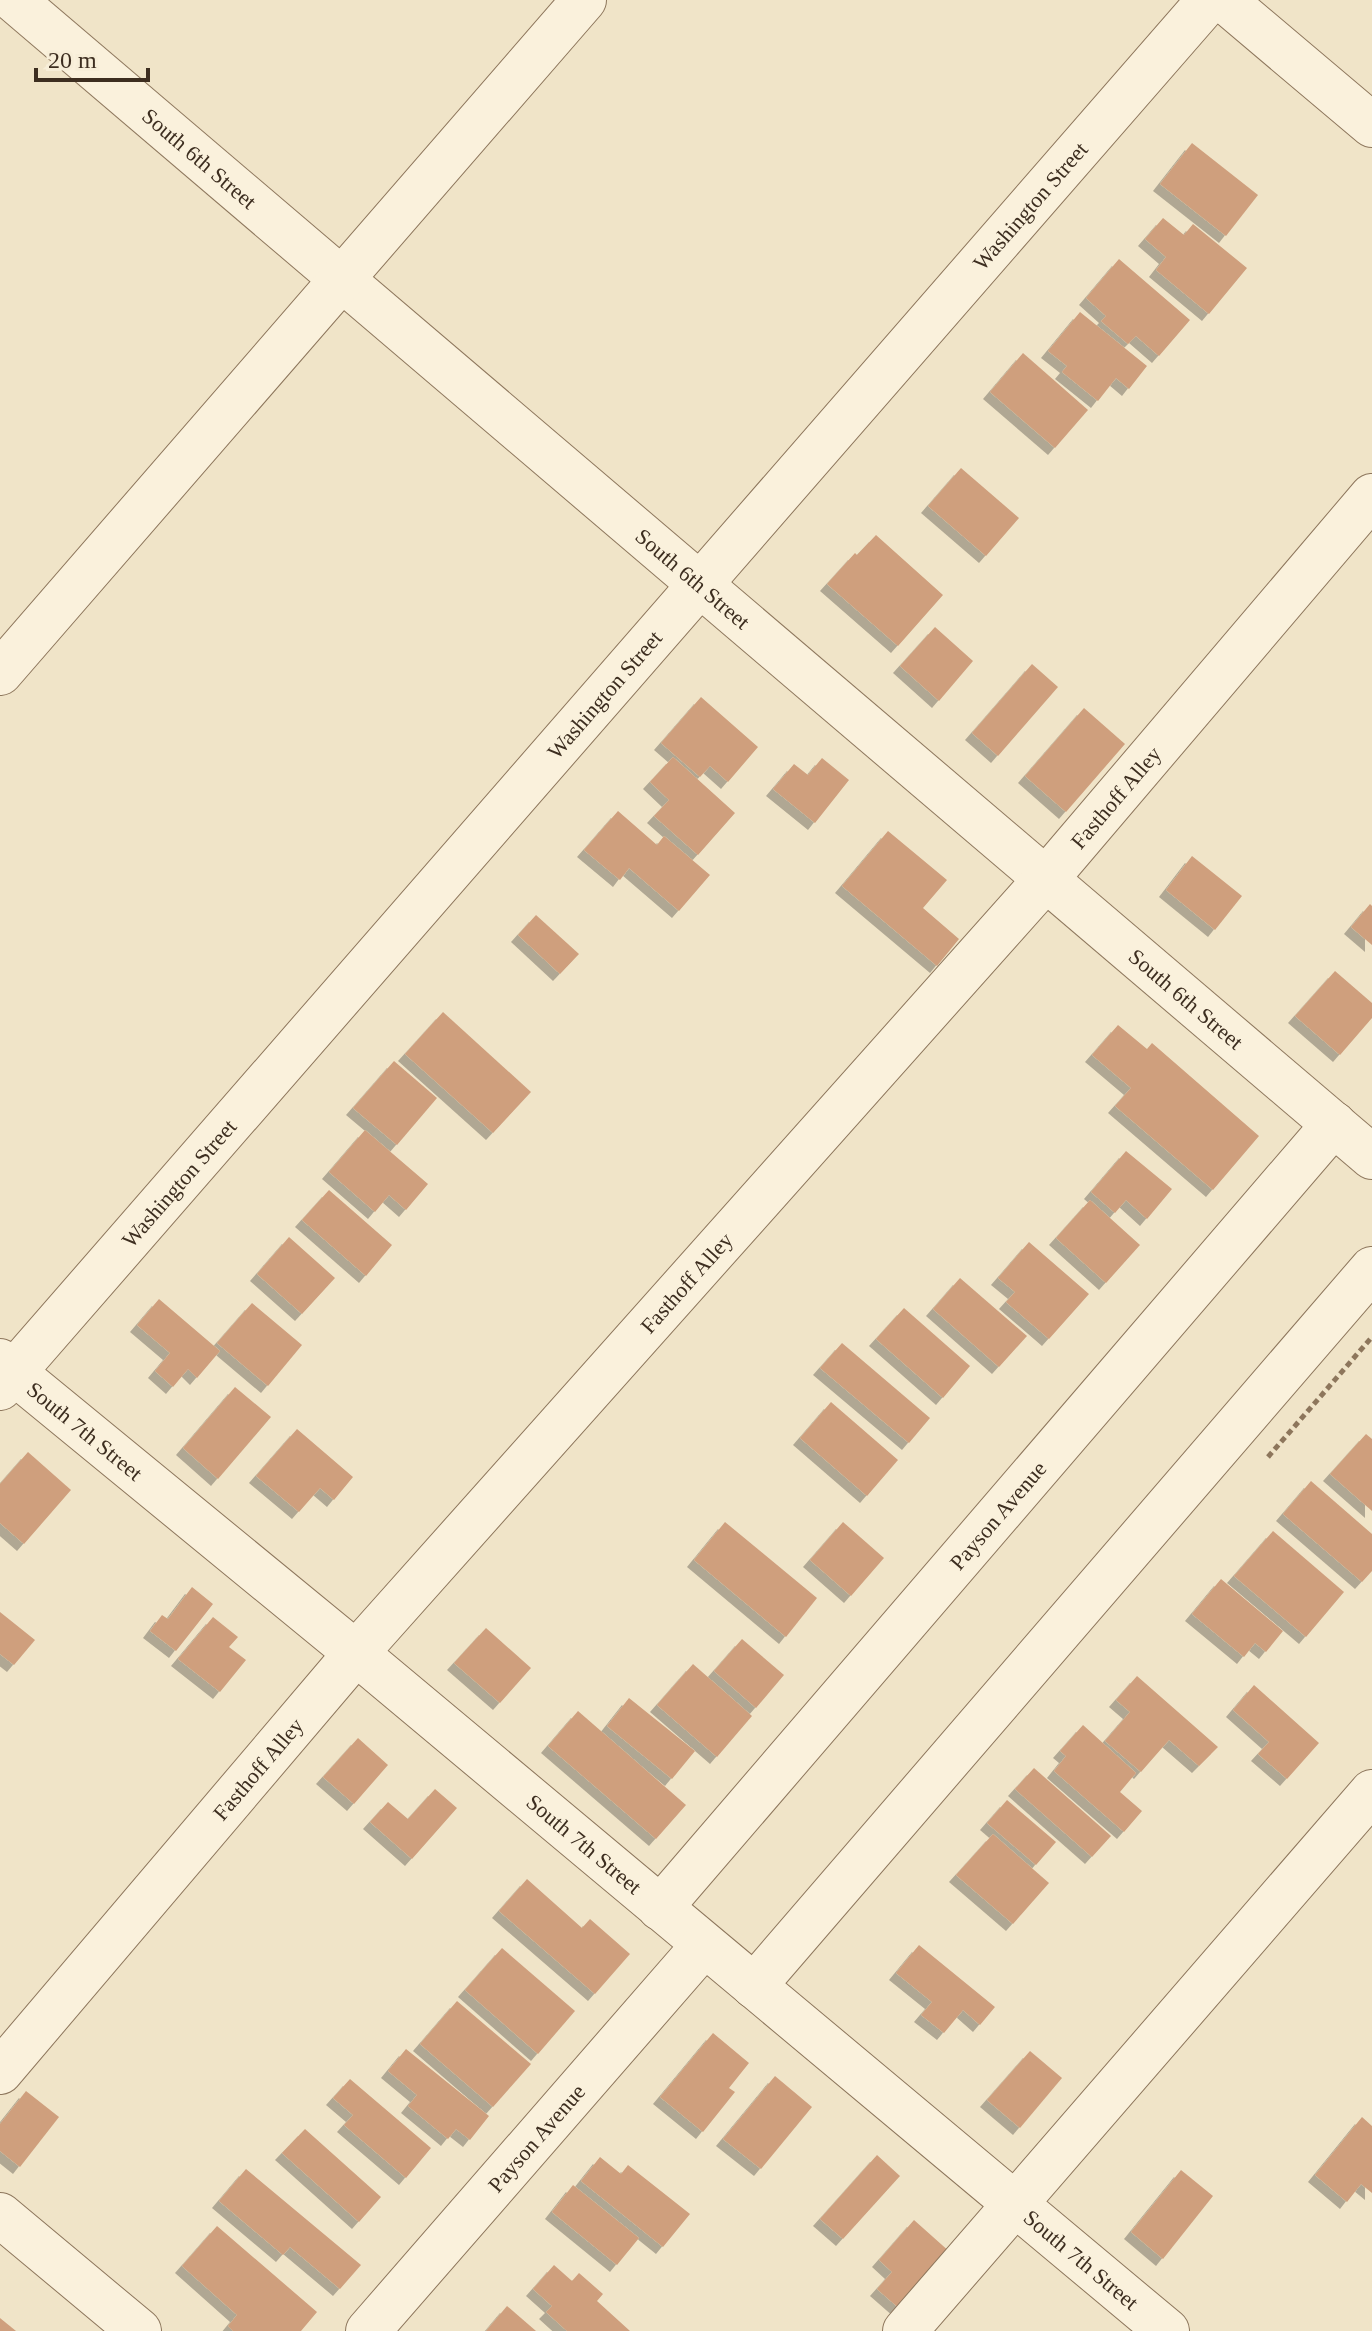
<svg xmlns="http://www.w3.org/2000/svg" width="1372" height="2331" font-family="Georgia,serif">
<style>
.building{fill:#cf9f7d;filter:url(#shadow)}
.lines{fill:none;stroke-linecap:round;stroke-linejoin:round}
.minor-casing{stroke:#8d765c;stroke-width:46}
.path{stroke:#8d765c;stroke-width:5;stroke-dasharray:6 4;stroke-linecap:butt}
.minor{stroke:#faf1dc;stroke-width:44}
.labels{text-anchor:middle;stroke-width:6;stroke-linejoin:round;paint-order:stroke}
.street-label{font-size:22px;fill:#3d2e20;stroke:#f7eed8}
</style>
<defs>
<filter id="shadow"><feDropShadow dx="-7" dy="7" stdDeviation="0" flood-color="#0004"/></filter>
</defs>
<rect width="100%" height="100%" fill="#f0e4c8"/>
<g class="building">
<polygon points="1192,143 1258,195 1226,236 1160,184"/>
<polygon points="1163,218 1184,235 1193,224 1247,268 1209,314 1156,270 1166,257 1145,239"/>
<polygon points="1119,259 1190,320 1159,356 1136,336 1128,344 1101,321 1106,316 1086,298"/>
<polygon points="1080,312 1147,366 1129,389 1116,378 1098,401 1062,372 1067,366 1048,351"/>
<polygon points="1023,353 1088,410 1055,448 990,392"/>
<polygon points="961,468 1019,518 986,556 928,506"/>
<polygon points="876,535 943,595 898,646 827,584 855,553 857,555"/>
<polygon points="935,627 973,661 939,701 900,666"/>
<polygon points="1032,664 1058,687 998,756 972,733"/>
<polygon points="701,697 758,747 728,782 710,766 700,777 661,743"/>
<polygon points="1084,708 1125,744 1066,812 1025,776"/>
<polygon points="673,757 735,813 698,855 654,816 669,800 650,782"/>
<polygon points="822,758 849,780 815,823 773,789 794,764 808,775"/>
<polygon points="618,811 657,845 664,836 710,875 679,911 629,868 620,880 584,850"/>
<polygon points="888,831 947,880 923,908 959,939 937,966 842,886"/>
<polygon points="1192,856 1242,896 1215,930 1166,890"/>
<polygon points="1370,904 1372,906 1372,945 1351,927"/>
<polygon points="536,915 579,954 560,974 518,935"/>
<polygon points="1335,971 1372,1003 1372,1018 1340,1055 1295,1016"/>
<polygon points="443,1012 531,1092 493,1133 405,1054"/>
<polygon points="1118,1025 1147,1049 1152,1043 1259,1136 1213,1190 1115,1106 1131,1088 1092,1055"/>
<polygon points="394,1061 437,1098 397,1145 353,1108"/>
<polygon points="365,1130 428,1184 406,1210 389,1195 375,1212 329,1172"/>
<polygon points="1126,1151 1172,1189 1147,1219 1126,1200 1115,1213 1091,1192"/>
<polygon points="329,1190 392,1245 366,1276 302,1220"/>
<polygon points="1090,1200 1140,1245 1106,1283 1056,1238"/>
<polygon points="289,1237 335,1278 302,1314 257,1274"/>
<polygon points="1029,1242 1089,1294 1049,1339 1006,1302 1015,1292 998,1278"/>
<polygon points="960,1278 1027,1336 999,1367 933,1309"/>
<polygon points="159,1299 220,1351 197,1378 188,1369 173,1387 155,1371 170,1353 137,1325"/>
<polygon points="252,1303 302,1345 268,1386 217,1343"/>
<polygon points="904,1308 970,1366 943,1398 876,1339"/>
<polygon points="842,1343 930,1418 909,1443 820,1368"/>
<polygon points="235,1387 271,1417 218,1479 183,1448"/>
<polygon points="831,1402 898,1460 867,1496 800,1438"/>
<polygon points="297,1429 353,1477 334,1500 320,1488 299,1512 256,1476"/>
<polygon points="1366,1434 1372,1439 1372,1511 1330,1474"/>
<polygon points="28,1452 71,1490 24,1544 0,1523 0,1484"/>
<polygon points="1311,1481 1372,1534 1372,1571 1362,1582 1283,1514"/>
<polygon points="725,1522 817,1598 786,1637 694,1560"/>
<polygon points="843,1522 884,1558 851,1596 810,1560"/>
<polygon points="1273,1531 1344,1592 1306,1637 1234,1576"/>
<polygon points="1221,1579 1283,1631 1266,1652 1255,1643 1244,1657 1192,1614"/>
<polygon points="192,1587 213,1604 176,1651 150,1631 162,1615 168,1619"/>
<polygon points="0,1612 35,1640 14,1665 0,1654"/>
<polygon points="213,1617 238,1637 229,1647 246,1660 220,1692 178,1659"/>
<polygon points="486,1628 531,1668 500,1703 454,1663"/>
<polygon points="742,1639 784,1675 756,1708 714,1671"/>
<polygon points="693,1664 752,1716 717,1757 657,1705"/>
<polygon points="1137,1676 1218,1747 1199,1766 1169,1740 1141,1772 1105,1741 1130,1712 1116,1700"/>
<polygon points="1254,1685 1319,1743 1287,1779 1258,1754 1269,1742 1233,1710"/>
<polygon points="629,1698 695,1751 672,1779 607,1726"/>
<polygon points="578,1711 686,1805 656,1839 548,1746"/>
<polygon points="1083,1725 1136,1773 1120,1792 1142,1811 1124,1832 1054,1771 1066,1756 1060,1751"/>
<polygon points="358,1738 388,1765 354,1804 323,1777"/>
<polygon points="1034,1768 1111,1836 1092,1857 1015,1789"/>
<polygon points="435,1789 457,1808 412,1859 370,1822 388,1802 408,1819"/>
<polygon points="1007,1800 1056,1842 1036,1865 987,1823"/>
<polygon points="993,1834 1049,1883 1013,1924 956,1875"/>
<polygon points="527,1879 582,1928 590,1919 630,1954 595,1994 499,1911"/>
<polygon points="919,1945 995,2007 980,2025 963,2010 944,2033 921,2015 932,2002 896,1973"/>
<polygon points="502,1948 575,2011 538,2054 465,1990"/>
<polygon points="457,2001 531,2064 493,2107 420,2044"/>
<polygon points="713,2033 749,2063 729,2088 735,2092 703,2132 660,2097"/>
<polygon points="406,2049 489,2116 470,2140 456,2129 448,2139 408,2106 417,2095 388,2071"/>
<polygon points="1030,2051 1062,2078 1020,2128 987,2100"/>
<polygon points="775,2076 812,2107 761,2169 723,2139"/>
<polygon points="350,2079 431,2148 406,2178 344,2125 353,2115 333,2098"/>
<polygon points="26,2091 59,2117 20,2167 0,2151 0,2124"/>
<polygon points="1362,2117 1372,2126 1372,2193 1361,2184 1347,2202 1315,2175"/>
<polygon points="305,2129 381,2197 359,2222 282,2153"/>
<polygon points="877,2155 900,2176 843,2239 820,2219"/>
<polygon points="600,2157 621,2174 628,2165 690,2214 663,2247 581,2181"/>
<polygon points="246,2169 361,2265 340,2289 290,2247 283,2255 219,2201"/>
<polygon points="1181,2170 1213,2196 1163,2259 1131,2232"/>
<polygon points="573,2185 639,2238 617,2265 552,2212"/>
<polygon points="914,2220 951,2253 901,2310 877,2289 892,2272 879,2260"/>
<polygon points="217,2226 317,2312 301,2331 233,2331 228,2326 237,2315 182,2266"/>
<polygon points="554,2265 572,2281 579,2273 603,2294 597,2301 630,2331 567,2331 546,2312 552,2306 533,2289"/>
<polygon points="507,2306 536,2331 486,2331"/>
<polygon points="0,2318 16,2331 0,2331"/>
</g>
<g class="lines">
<defs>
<g id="minor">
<path id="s1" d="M14 0 1372 1157"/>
<polyline points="1224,0 1372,125"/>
<polyline points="0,673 584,0"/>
<path id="s2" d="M0 1361 356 1653 1167 2331"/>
<path id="s3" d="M0 1388 1209 0"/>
<path id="s4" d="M660 1908 1334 1124"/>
<polyline points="754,1986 1372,1269"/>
<path id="s5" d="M0 2072 356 1653 1046 879 1372 496"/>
<polyline points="0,2215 139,2331"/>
<path id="s6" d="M368 2331 704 1945"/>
<polyline points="905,2331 1372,1792"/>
</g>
</defs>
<use href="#minor" class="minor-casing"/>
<polyline class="path" points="1268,1457 1372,1337"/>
<use href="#minor" class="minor"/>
</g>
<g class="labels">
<g class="street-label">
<text dy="8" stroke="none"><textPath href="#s1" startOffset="244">South 6th Street</textPath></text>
<text dy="8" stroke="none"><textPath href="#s3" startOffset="1568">Washington Street</textPath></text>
<text dy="8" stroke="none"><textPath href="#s1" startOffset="892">South 6th Street</textPath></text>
<text dy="8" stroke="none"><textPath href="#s3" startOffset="920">Washington Street</textPath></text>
<text dy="8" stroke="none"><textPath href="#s5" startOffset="1694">Fasthoff Alley</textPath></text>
<text dy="8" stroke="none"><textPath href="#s1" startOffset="1540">South 6th Street</textPath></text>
<text dy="8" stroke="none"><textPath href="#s3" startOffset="272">Washington Street</textPath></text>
<text dy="8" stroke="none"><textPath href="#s5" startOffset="1046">Fasthoff Alley</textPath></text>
<text dy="8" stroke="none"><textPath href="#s2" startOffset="110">South 7th Street</textPath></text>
<text dy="8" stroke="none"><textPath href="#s4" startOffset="518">Payson Avenue</textPath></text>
<text dy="8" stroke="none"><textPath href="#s5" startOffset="398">Fasthoff Alley</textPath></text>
<text dy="8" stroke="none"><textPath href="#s2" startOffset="758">South 7th Street</textPath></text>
<text dy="8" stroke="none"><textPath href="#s6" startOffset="256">Payson Avenue</textPath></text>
<text dy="8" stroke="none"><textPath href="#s2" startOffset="1406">South 7th Street</textPath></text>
</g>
</g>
<path d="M36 68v12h112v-12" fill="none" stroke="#3d2e20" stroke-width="4"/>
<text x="48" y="68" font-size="24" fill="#3d2e20" stroke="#f7eed8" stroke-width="6" paint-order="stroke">20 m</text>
</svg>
